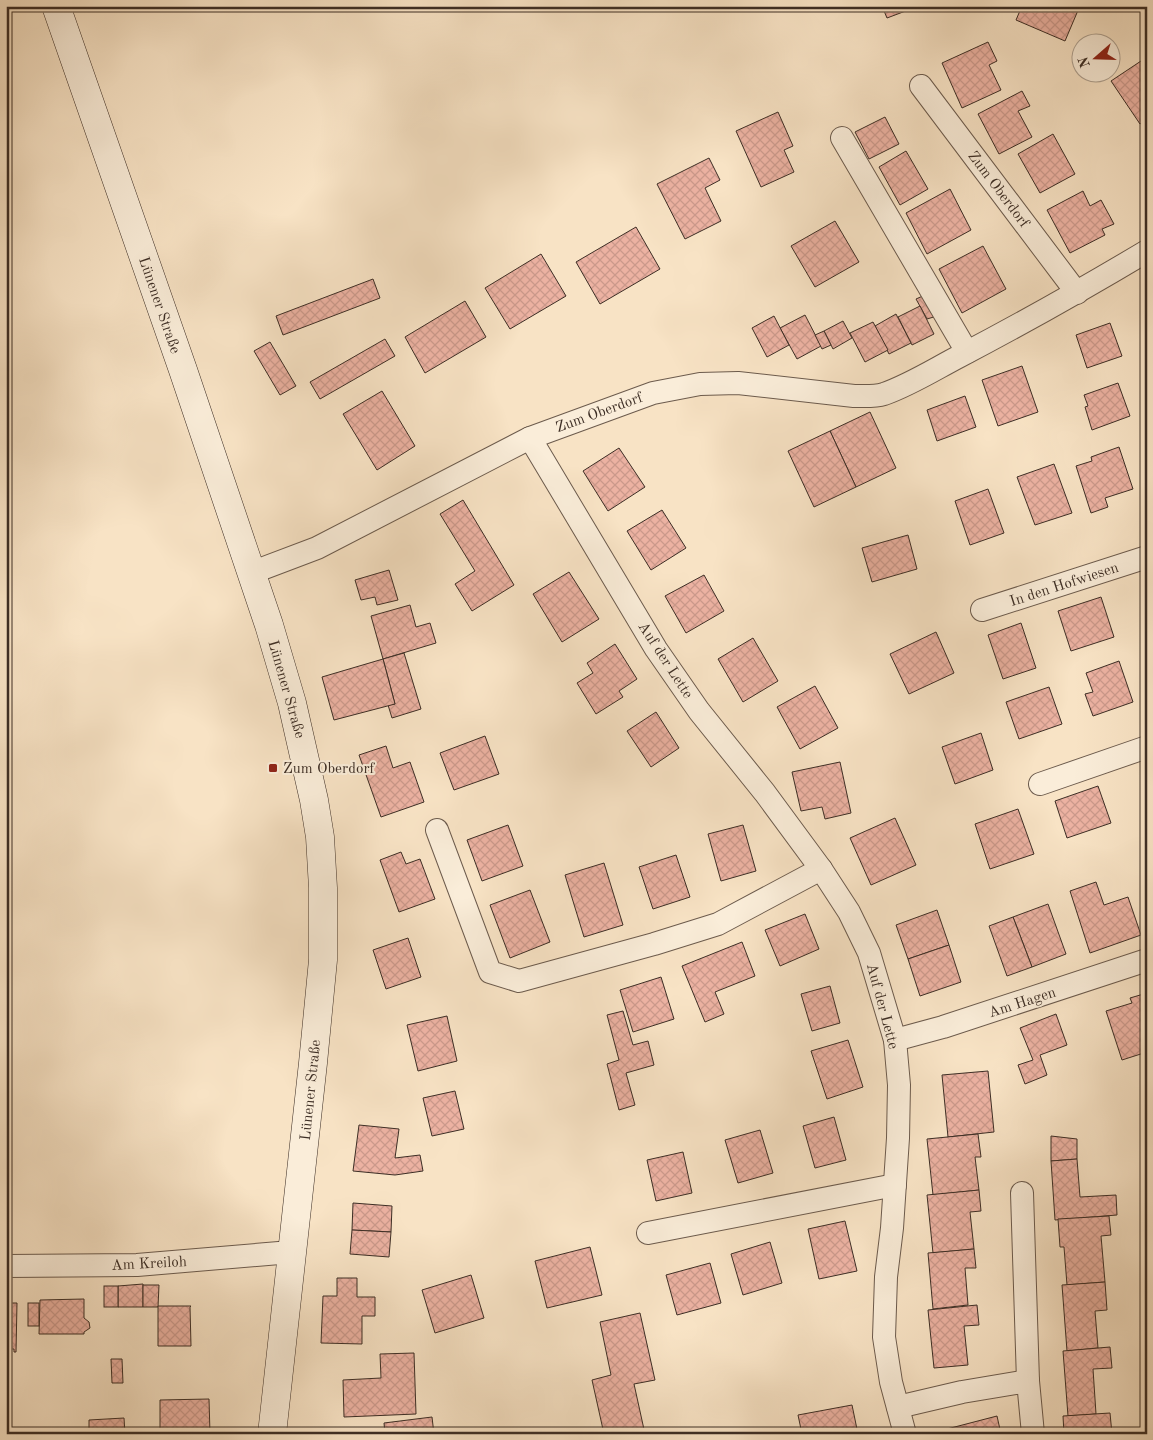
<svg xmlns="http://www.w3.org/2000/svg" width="1153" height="1440" font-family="'Old Standard TT',serif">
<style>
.building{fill:url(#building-cross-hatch);stroke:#3d2e25}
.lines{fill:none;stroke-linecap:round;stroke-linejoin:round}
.street-casing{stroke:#6c5b4d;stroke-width:24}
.secondary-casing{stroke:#3d2e25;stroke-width:29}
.street{stroke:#faedd9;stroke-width:22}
.secondary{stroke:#faedd9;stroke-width:28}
.poi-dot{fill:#8f2418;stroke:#faedd9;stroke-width:2}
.labels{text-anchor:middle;stroke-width:4;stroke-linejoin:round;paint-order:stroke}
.street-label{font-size:15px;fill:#3d2e25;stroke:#faedd9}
.poi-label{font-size:15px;fill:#3d2e25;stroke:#faedd9;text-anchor:start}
</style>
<defs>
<pattern id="building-cross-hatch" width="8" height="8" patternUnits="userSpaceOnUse" patternTransform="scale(1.25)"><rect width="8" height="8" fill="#ecb2a2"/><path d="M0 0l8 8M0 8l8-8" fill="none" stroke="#cb998b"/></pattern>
</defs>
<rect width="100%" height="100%" fill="#f8e3c5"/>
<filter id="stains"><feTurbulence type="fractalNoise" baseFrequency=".004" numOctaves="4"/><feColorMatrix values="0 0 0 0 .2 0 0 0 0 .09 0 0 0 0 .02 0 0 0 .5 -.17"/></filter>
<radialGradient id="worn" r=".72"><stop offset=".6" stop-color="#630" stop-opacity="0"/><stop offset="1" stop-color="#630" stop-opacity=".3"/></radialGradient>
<g class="building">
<polygon points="882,6 919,6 887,18"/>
<polygon points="1022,6 1075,6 1079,8 1065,41 1016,20"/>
<polygon points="988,42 997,61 989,65 1001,90 962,108 942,63"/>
<polygon points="1147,57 1147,119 1140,124 1111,81"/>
<polygon points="1022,91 1030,106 1018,111 1032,137 999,154 978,114"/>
<polygon points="778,112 793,146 784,150 794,172 761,187 736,131"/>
<polygon points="885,117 899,144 869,159 855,132"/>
<polygon points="1053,134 1075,174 1040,193 1018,154"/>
<polygon points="906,151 928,189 900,205 879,167"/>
<polygon points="709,158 720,180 705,188 721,221 685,239 657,184"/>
<polygon points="950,189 971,230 927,254 906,213"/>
<polygon points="1083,191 1090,206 1101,200 1114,224 1102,229 1105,235 1070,253 1047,210"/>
<polygon points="835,221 859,262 815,287 791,246"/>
<polygon points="636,227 660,269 600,304 576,262"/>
<polygon points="983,246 1006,289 962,313 939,269"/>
<polygon points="541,254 566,296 510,329 485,288"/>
<polygon points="373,279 380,298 283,335 276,316"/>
<polygon points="925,295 937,316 927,319 916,299"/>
<polygon points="465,301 486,337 425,373 405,337"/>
<polygon points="920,306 934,334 912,345 898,317"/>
<polygon points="896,314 911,343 889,354 875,326"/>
<polygon points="805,315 821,346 797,359 780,328"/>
<polygon points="774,316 789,345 767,357 752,328"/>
<polygon points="843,321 852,338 833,349 824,331"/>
<polygon points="873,322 888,350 865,362 850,333"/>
<polygon points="1110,323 1122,356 1087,368 1076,335"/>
<polygon points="824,331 831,345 822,349 815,335"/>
<polygon points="385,339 395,356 320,399 310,382"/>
<polygon points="270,342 296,386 280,395 254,351"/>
<polygon points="1022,366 1038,412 998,426 982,380"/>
<polygon points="1118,383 1130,416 1092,430 1085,407 1088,406 1084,395"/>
<polygon points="382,391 415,446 377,470 343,414"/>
<polygon points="965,396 976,427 937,441 927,410"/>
<polygon points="870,412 896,468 856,487 830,431"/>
<polygon points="830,431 856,487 814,507 788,451"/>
<polygon points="1119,447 1133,489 1105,498 1108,507 1091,513 1076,466 1092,461 1091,457"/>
<polygon points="619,448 645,487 608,511 583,471"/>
<polygon points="1054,464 1072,513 1035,525 1017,477"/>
<polygon points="988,489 1004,533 970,545 955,501"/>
<polygon points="463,500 514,585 472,611 455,584 475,571 440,514"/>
<polygon points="662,510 686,548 651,570 627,531"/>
<polygon points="908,535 917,569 872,582 862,548"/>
<polygon points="389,570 398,600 377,605 375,597 361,600 355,580"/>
<polygon points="569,572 599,619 562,642 533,594"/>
<polygon points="704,575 724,611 686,633 665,596"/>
<polygon points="1101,597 1114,637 1071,651 1058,611"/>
<polygon points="410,605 416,627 430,623 436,643 383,659 371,616"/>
<polygon points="1021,623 1036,668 1003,679 988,635"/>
<polygon points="936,632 954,673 909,694 890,654"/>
<polygon points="753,638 778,681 743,702 718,659"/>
<polygon points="615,644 637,679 619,691 623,697 596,714 577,683 593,673 587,663"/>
<polygon points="404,653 421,709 392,718 388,705 395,704 383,659"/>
<polygon points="383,659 395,704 334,720 322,677"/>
<polygon points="1119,661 1133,702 1093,716 1085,694 1093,692 1086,673"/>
<polygon points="815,686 838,728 800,749 777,707"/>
<polygon points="1049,687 1062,724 1019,739 1006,702"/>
<polygon points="656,712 679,748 651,767 627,731"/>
<polygon points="981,733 993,770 955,784 942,747"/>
<polygon points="485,736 499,774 454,790 440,753"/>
<polygon points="386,746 393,768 410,762 424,802 381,817 359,755"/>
<polygon points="840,762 851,813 825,819 822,807 801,811 792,772"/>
<polygon points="1098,786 1111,823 1067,838 1055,801"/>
<polygon points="1018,809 1034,854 990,869 975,824"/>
<polygon points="895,818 916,865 871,885 850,838"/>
<polygon points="508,825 523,866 482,881 467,840"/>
<polygon points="743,825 756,871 721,881 708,834"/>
<polygon points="401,852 406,864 420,859 435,899 399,912 380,860"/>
<polygon points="676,855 690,897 653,909 639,867"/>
<polygon points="604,863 623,925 584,937 565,875"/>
<polygon points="1096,882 1104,905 1128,897 1141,935 1090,953 1070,891"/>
<polygon points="530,890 550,942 510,958 490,905"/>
<polygon points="1048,904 1066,954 1032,967 1013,917"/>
<polygon points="937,910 949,945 908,959 896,925"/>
<polygon points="805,914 819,949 780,966 765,930"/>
<polygon points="1013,917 1032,967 1007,976 989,926"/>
<polygon points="408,938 421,977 386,989 373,950"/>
<polygon points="742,942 755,976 715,992 724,1014 705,1022 682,966"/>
<polygon points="949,945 961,982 920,996 908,959"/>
<polygon points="661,977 674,1019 633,1032 620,990"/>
<polygon points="830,986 840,1023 812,1031 801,994"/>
<polygon points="1147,993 1147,1052 1122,1060 1106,1011 1132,1003 1130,998"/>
<polygon points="623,1011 633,1045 648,1041 654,1065 626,1073 635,1105 619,1110 607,1064 619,1060 607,1015"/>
<polygon points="1056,1014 1067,1045 1040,1055 1047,1075 1025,1084 1018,1065 1033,1060 1020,1028"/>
<polygon points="447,1016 457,1061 418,1071 407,1025"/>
<polygon points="848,1040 863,1087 827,1099 811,1051"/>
<polygon points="988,1071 994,1132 948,1137 942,1075"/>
<polygon points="455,1091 464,1129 432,1136 423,1098"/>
<polygon points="834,1117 846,1160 815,1168 803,1126"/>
<polygon points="359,1125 399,1129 395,1158 420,1155 423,1171 395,1175 353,1171"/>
<polygon points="760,1130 773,1173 738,1183 725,1140"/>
<polygon points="978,1134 981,1157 975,1157 979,1190 933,1195 927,1139"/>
<polygon points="1051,1136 1077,1139 1077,1159 1051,1161"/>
<polygon points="683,1152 692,1193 656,1201 647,1160"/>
<polygon points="1077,1159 1080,1197 1116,1195 1117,1215 1055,1220 1051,1161"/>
<polygon points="979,1190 981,1211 970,1212 974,1249 933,1253 927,1195"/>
<polygon points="353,1203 392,1206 391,1232 352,1230"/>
<polygon points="1109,1216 1111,1235 1101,1236 1105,1282 1067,1285 1064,1247 1060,1247 1058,1219"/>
<polygon points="845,1221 857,1271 819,1279 808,1229"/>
<polygon points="352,1230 391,1232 389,1257 350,1254"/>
<polygon points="770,1242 782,1283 743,1295 731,1254"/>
<polygon points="590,1247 602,1295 547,1308 535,1261"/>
<polygon points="974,1249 976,1268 965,1268 968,1305 933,1309 928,1253"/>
<polygon points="710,1263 721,1303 677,1315 666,1275"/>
<polygon points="471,1275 484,1318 435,1333 422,1290"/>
<polygon points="337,1278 357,1278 357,1297 375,1297 375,1316 362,1316 362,1344 321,1343 323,1296 337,1296"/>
<polygon points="1105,1282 1107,1310 1095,1311 1098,1348 1067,1351 1062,1285"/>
<polygon points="143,1284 143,1307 118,1307 118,1286"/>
<polygon points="143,1285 159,1285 158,1307 143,1307"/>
<rect x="104" y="1286" width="14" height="21"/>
<polygon points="84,1299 84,1318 89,1322 90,1328 84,1332 84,1334 39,1334 40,1300"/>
<polygon points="6,1303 17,1303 16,1352 14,1352 14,1349 6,1349"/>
<rect x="28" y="1303" width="11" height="23"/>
<polygon points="977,1305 979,1325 964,1326 968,1365 934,1368 928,1310"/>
<polygon points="191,1306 190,1307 191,1346 158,1346 158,1306"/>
<polygon points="640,1313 655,1380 634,1384 645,1434 604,1434 592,1380 611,1375 600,1322"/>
<polygon points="1110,1347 1112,1368 1093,1369 1096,1414 1068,1416 1063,1351"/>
<polygon points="414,1353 416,1414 344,1417 343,1380 381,1378 380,1354"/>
<polygon points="111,1359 122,1359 123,1383 112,1383"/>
<polygon points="209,1399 210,1434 160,1434 160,1400"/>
<polygon points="852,1405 858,1434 802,1434 798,1415"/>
<polygon points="1110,1413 1112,1434 1064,1434 1063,1416"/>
<polygon points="997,1416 1001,1434 948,1434 947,1429"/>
<polygon points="432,1417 434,1434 385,1434 384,1423"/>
<polygon points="124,1418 125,1434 89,1434 89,1420"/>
</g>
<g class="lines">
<defs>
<g id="street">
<polyline points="921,86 1077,293"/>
<polyline points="842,138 967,352"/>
<polyline points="530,438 656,649 699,711 765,793 821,869 849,912 869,953 895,1040 899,1085 898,1138 892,1228 886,1277 884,1337 891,1382 905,1434"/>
<path d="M251 573 317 548 530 438 653 393 700 384 738 383 854 396C864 396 874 397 884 394 910 385 935 369 960 356 1023 323 1085 288 1147 251"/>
<polyline points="982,610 1147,557"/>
<polyline points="1040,784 1147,747"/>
<polyline points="437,830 490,972 519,981 654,944 718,924 821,869"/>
<polyline points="895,1040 943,1027 1147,960"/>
<polyline points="1022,1193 1028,1381 1033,1434"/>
<polyline points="648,1233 895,1185"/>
<polyline points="6,1266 137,1265 291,1252"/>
<polyline points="898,1407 962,1392 1028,1381"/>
</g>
<polyline id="secondary" points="56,6 183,370 269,625 292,703 314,800 320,837 323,888 323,960 313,1063 272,1434"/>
</defs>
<use href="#street" class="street-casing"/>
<use href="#secondary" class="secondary-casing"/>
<use href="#street" class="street"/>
<use href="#secondary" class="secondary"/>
</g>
<rect class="poi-dot" x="268" y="763" width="10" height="10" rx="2.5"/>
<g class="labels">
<g class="street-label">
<text transform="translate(999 189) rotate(53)" y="5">Zum Oberdorf</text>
<text transform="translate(160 305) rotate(71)" y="5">Lünener Straße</text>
<text transform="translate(599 412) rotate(-20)" y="5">Zum Oberdorf</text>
<text transform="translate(1064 584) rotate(-18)" y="5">In den Hofwiesen</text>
<text transform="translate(666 660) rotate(57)" y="5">Auf der Lette</text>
<text transform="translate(287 689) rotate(74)" y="5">Lünener Straße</text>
<text transform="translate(1022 1002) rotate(-18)" y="5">Am Hagen</text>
<text transform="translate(883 1006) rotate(75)" y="5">Auf der Lette</text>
<text transform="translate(310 1090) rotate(-84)" y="5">Lünener Straße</text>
<text transform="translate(149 1263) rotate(-3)" y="5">Am Kreiloh</text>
</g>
<g class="poi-label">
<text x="283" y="773">Zum Oberdorf</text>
</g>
</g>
<rect width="1153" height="1440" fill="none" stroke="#f8e3c5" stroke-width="25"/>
<rect x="8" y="8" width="1138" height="1425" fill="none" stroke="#3d2e25" stroke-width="2.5"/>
<rect x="12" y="12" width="1128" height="1415" fill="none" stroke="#3d2e25"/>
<g transform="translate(1096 58) rotate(250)"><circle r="24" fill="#faedd9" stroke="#aea191"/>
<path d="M0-4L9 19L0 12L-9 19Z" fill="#8f2418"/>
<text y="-8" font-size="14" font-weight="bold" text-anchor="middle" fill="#3d2e25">N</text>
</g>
<rect width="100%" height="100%" filter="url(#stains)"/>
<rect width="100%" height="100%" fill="url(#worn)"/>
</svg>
